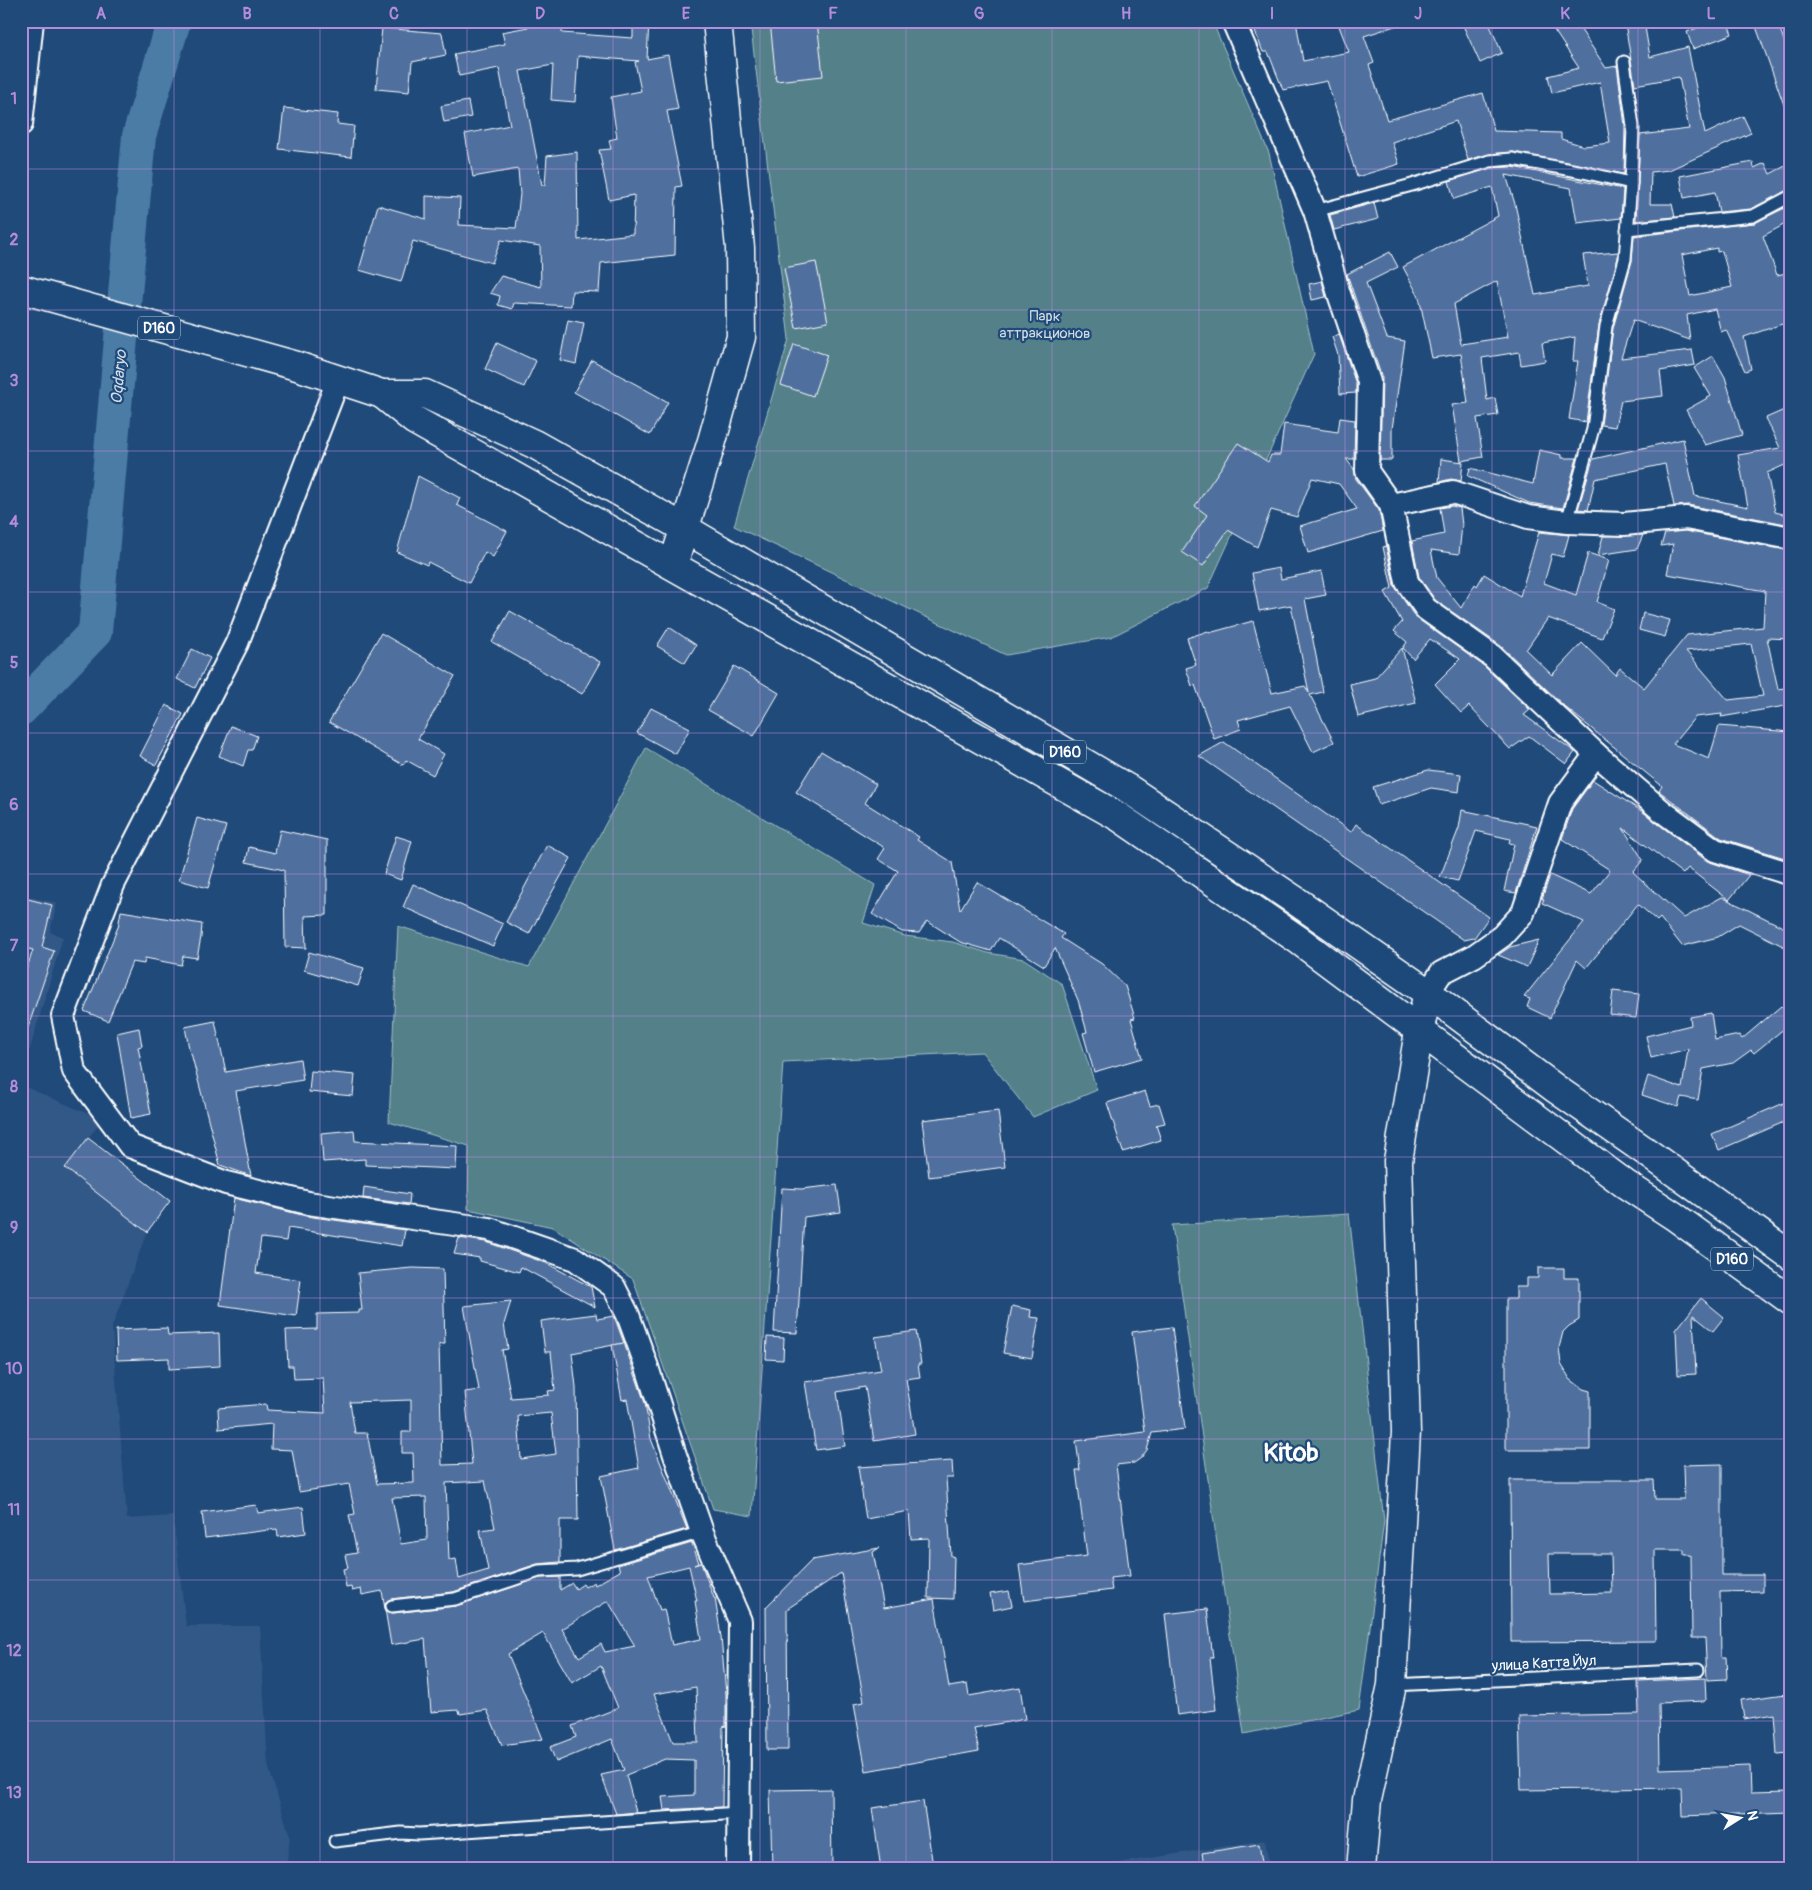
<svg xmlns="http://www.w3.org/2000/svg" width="1812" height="1890" font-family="Pangolin,sans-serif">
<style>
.built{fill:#325887}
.green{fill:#528089;stroke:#a8c0c4}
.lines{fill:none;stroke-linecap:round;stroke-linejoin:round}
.river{stroke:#4b7ba6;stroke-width:34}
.building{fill:#506f9f;stroke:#fff;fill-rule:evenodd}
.lane-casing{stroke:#fff;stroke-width:15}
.street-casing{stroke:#fff;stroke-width:26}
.secondary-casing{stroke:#fff;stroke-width:31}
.primary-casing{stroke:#fff;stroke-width:31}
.lane{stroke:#1f4a7a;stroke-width:11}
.street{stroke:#1f4a7a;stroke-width:22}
.secondary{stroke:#1f4a7a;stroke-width:28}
.primary{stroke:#1f4a7a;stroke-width:28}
.grid{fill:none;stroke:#b68bdc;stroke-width:1;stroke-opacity:0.55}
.labels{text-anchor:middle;stroke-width:4.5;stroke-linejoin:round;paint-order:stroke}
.shield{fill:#1f4a7a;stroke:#bcc9d7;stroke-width:1}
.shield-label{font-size:14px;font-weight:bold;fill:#fff}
.park-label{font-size:15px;fill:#d4dfe2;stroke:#1f4a7a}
.street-label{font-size:15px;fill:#fff;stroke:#1f4a7a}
.water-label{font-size:16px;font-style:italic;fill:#d2dee9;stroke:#1f4a7a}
.town-label{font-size:25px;font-weight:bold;fill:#fff;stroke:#1f4a7a}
.neatline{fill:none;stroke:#b68bdc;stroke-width:2}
.grid-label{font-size:16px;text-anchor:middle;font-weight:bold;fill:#b68bdc}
</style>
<rect width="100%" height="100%" fill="#1f4a7a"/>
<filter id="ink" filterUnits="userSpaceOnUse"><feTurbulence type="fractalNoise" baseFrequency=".02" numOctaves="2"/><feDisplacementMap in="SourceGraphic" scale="10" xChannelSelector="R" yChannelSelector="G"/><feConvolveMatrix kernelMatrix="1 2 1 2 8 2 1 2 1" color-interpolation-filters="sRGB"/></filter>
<g filter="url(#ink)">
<g class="built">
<polygon points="21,895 57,903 50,932 63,937 21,1079"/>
<polygon points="21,1085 103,1120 88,1138 170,1201 147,1232 112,1327 127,1519 173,1516 186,1626 260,1626 268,1765 290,1836 286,1869 21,1869"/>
<polygon points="1265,1840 1270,1869 1080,1869"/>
</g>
<g class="green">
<polygon points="750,21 1212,21 1269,153 1314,354 1208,588 1111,637 1006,655 734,526 789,339"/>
<polygon points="646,748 875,885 863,923 905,936 953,942 988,953 1024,959 1062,984 1097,1090 1033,1117 982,1052 783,1062 752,1516 713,1509 633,1279 553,1227 468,1209 469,1146 389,1122 398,926 529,967"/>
<polygon points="1349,1214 1384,1521 1359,1710 1244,1734 1172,1225"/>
</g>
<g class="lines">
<polyline class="river" points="21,709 95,632 139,136 174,21"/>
</g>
<g class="building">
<path d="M529 21H563L562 33 633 38V21H649L647 59 668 55 678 109 667 111 682 186 676 187 675 255 601 263 599 292 572 291 571 306 514 303 512 309 498 305 500 296 490 293 501 276 541 287 540 246 501 240 492 263 413 241 401 282 359 270 378 205 426 219V196L460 198 459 225 516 228 520 194 518 169 473 177 465 134 510 125 499 68 459 76 454 54 505 44 502 32 528 27ZM578 56 639 61 635 62 641 91 611 97 617 138 609 140 611 149 599 150 609 200 634 195 633 234 578 240 577 152 547 156 545 185H542L520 71 553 65 551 100 575 102Z"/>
<polygon points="770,21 817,21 823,76 776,81"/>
<polygon points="1251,21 1296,21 1303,61 1349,52 1337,21 1401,21 1401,24 1364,36 1374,63 1369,65 1387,120 1483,93 1494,131 1561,133 1561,139 1584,146 1610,143 1600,82 1552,93 1548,76 1579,68 1548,21 1575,21 1606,68 1617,66 1625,126 1624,174 1513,152 1489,154 1468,160 1456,121 1392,142 1399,164 1357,177 1327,81 1283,90 1268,52 1263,52"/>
<polygon points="1461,21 1488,21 1502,53 1480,63"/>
<polygon points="1634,21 1644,21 1650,57 1688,47 1705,134 1743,116 1751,133 1669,170 1651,172 1650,204 1672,204 1675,217 1636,221 1640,135 1689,129 1679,77 1635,85 1625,23"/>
<polygon points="1715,21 1727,21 1732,34 1693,49 1687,32"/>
<polygon points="1754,21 1777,21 1791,60 1791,119 1789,119"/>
<polygon points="382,28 442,33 446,55 412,62 409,92 376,89"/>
<polygon points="468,101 471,117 444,122 441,106"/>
<polygon points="284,108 338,114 337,124 354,126 351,157 279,149"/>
<polygon points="1753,162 1754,168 1765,163 1770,174 1791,163 1791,189 1751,209 1719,212 1715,192 1684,198 1680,176"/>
<path d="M1512 167 1623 189 1621 218 1577 223 1571 188 1506 175 1515 204 1535 295 1588 286 1583 255 1618 252V258L1599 325 1586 422 1569 419 1578 361H1573L1575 337 1542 343 1545 361 1521 365 1519 352 1482 358 1487 400 1495 398 1498 415 1477 418 1483 457 1461 461 1452 405 1468 403 1461 354 1432 358 1419 297 1403 267 1498 216 1492 187 1454 199 1449 181 1491 168ZM1497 281 1508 337 1461 344 1454 304Z"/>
<polygon points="1374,203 1378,219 1334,230 1330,215"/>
<path d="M1791 205V221L1763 236 1777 275 1791 272V321L1744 337 1751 369 1745 371 1726 330 1721 332 1715 309 1687 315 1690 340 1633 320 1621 358 1692 350 1695 365 1660 371 1663 396 1621 401 1615 427 1601 425 1613 328 1632 261 1634 236 1754 223ZM1717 248V252L1722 251 1732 287 1690 296 1682 255Z"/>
<polygon points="1390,252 1398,267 1366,283 1387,338 1405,341 1392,429 1392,460 1380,460 1382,378 1347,274"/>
<polygon points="816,262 828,322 796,328 784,268"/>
<polygon points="1322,281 1326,297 1312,300 1309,284"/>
<polygon points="568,320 584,323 576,364 560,360"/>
<polygon points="1339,334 1356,384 1356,393 1340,394 1338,355 1332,337"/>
<polygon points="497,343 536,361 524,387 485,369"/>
<polygon points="794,344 827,355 813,396 781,385"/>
<polygon points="1713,356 1725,377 1742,435 1705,445 1686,410 1711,396 1694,368"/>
<polygon points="592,360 668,402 650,435 574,392"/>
<polygon points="1791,407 1791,472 1787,464 1767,473 1775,512 1791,516 1791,525 1688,505 1674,506 1665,464 1595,479 1588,510 1578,509 1593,459 1683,439 1695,496 1748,507 1738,455 1780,448 1766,418"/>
<polygon points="1340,418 1355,420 1354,459 1346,459 1354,469 1356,479 1379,510 1383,531 1308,553 1300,526 1357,509 1339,484 1312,478 1297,517 1271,510 1257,547 1228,530 1203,566 1182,552 1207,515 1195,506 1238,443 1268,462 1271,455 1280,455 1284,424 1338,432"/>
<polygon points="1539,450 1562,455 1562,458 1577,458 1563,508 1529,503 1468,476 1470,468 1533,484"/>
<polygon points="1441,459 1463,462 1461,481 1451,479 1439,482"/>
<polygon points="418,476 460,498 457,505 507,531 493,557 485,552 469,583 428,562 427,565 397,552"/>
<path d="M1452 506 1460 508 1462 525 1459 554 1431 550 1437 578 1461 608 1475 584 1477 586 1484 574 1520 596 1539 532 1569 535 1563 557 1552 554 1544 583 1576 595 1588 553 1609 560 1597 602 1614 609 1602 638 1548 618 1526 650 1552 675 1582 643 1615 675 1620 668 1644 688 1687 635 1763 627 1765 591 1667 574 1673 544 1661 546 1665 533 1685 531 1791 551V639L1767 638 1778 689 1791 687V705L1721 717 1722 714 1695 717 1673 744 1709 759 1719 726 1791 732V860L1721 838 1659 791 1662 786 1565 707 1501 646 1435 600 1419 577 1412 541 1444 534 1440 508ZM1751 644 1763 696 1728 700 1686 651Z"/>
<polygon points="1643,535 1637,549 1598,555 1603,536"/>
<polygon points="1386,546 1394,585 1415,617 1484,666 1530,710 1524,715 1575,752 1566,764 1529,736 1510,749 1469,706 1461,713 1435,684 1460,659 1430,639 1413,659 1403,648 1407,642 1394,631 1402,622 1385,592 1392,588 1383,547"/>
<polygon points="1279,568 1281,579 1321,571 1326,595 1305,599 1323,692 1310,695 1334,742 1313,752 1290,706 1238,720 1241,729 1214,739 1195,685 1192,686 1186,668 1196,665 1187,638 1208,631 1209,633 1253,621 1272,693 1305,686 1309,693 1291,605 1259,611 1252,573"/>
<polygon points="510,611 600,662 582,694 492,642"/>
<polygon points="1643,613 1670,620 1665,637 1639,630"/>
<polygon points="669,627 696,645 685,663 657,646"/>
<polygon points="381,633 455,676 418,739 444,754 433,775 406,760 403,765 329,722"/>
<polygon points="1402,648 1416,703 1358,717 1350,684 1375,678"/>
<polygon points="192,649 210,658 195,688 177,679"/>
<polygon points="734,666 779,693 754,736 708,710"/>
<polygon points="166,705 183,714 156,765 140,756"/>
<polygon points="651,708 690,728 676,754 637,733"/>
<polygon points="231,726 257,736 252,750 248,750 243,766 219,756"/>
<polygon points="1224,742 1351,832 1356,824 1489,917 1474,938 1464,940 1199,756"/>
<polygon points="821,751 876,784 865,803 919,837 917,840 952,862 960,910 977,882 1064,934 1061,938 1102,964 1125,986 1135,1018 1131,1019 1142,1058 1094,1072 1083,1033 1087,1032 1078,1000 1055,948 1044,966 999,938 991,951 960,942 927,921 919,933 902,932 872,914 898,871 878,859 885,848 796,792"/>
<polygon points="1428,770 1461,774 1459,792 1431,788 1379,805 1373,787"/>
<polygon points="1593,780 1643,812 1707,861 1749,875 1729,900 1688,868 1683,874 1623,828 1643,860 1633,872 1684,918 1722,897 1791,931 1791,950 1739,924 1718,937 1682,946 1660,918 1657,921 1638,904 1586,968 1577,960 1550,1018 1527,1007 1530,999 1524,997 1584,922 1542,903 1544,899 1542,899 1550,875 1591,894 1610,870 1562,839 1572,809"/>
<polygon points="1462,810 1537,826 1516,893 1504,891 1514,844 1509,843 1510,839 1476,831 1458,881 1440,877 1459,828"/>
<polygon points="197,818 226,826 208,888 179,880"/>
<polygon points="280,830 327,840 327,915 305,916 306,948 285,947 284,870 246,862 249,847 275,853"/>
<polygon points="396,836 412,841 401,880 384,874"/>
<polygon points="547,845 571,858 529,934 506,922"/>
<polygon points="413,884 503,924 493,946 403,907"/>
<polygon points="28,899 52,905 42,947 54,951 24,1039 21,1039 21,985 33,950 21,947 21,926"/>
<polygon points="121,911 202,924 201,937 197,958 183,956 181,965 145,958 144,964 132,962 108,1021 84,1011 118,927"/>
<polygon points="1539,940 1527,967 1498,955 1510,947"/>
<polygon points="309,952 364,968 358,986 304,970"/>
<polygon points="1613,991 1639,994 1636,1018 1610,1015"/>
<polygon points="1781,1006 1791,1015 1791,1023 1754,1053 1751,1050 1733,1063 1703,1069 1698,1100 1681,1097 1678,1107 1642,1095 1648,1076 1682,1088 1688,1049 1651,1058 1646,1036 1691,1025 1690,1017 1711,1013 1715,1040 1739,1035 1742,1039"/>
<polygon points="215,1021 226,1072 300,1059 303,1080 236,1091 251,1176 220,1165 191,1053 190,1054 185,1027"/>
<polygon points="139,1028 142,1046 138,1047 151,1114 131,1118 117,1033"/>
<polygon points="311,1071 355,1075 353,1096 309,1092"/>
<polygon points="1145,1091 1150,1106 1159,1104 1165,1123 1156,1125 1161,1140 1123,1152 1107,1103"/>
<polygon points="1791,1100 1791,1119 1719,1150 1712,1134"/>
<polygon points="998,1111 1005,1167 929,1177 922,1120"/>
<polygon points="354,1130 355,1141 457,1146 456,1169 365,1165 365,1159 323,1162 321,1133"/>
<polygon points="88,1138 170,1201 147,1232 65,1168"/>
<polygon points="837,1185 841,1212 804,1217 797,1333 774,1332 782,1188 801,1189"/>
<polygon points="364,1187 410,1194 409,1204 363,1198"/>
<polygon points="234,1198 306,1216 405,1230 402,1246 288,1228 286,1241 261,1238 256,1273 301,1280 296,1316 220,1305"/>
<polygon points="459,1238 486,1242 546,1263 591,1287 595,1307 521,1267 519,1272 480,1261 480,1258 454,1254"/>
<path d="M412 1268 443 1269 445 1344H439L442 1465 472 1464 465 1392 479 1390 464 1306 511 1301 504 1324 508 1349 502 1350 511 1398 549 1395 548 1391 555 1390 551 1352H545L541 1321 596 1314 597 1319 614 1316 624 1343 572 1353 576 1387 578 1520H560V1562L537 1564 453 1592 391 1599 385 1603 386 1610 393 1613 456 1606 540 1578 560 1577V1590L572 1583 576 1589 583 1584 585 1587 594 1582 595 1585 620 1571 618 1565 692 1543 699 1563 694 1565 701 1563 714 1598H715L721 1637 726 1694V1726L723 1727 722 1807 664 1810 662 1797 694 1795V1760L665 1759 626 1775 636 1812 616 1814 601 1775 624 1770 612 1739 556 1762 550 1747 576 1737 572 1726 618 1708 601 1666 572 1683 543 1633 508 1654 543 1739 502 1745 487 1710 460 1714 459 1710 431 1712 425 1639 391 1645 382 1591 362 1595 361 1589 352 1591 351 1587 346 1588 343 1569 348 1568 345 1555 357 1553 349 1515 355 1514 349 1484 299 1492 292 1450 271 1449 272 1424 219 1429 218 1408 266 1404 267 1410 325 1413 323 1378 294 1379 293 1366H288L286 1330 317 1329V1314L359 1313V1310H362L358 1273ZM411 1400V1432H402V1453H413L414 1483 377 1484 367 1433H355L350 1402ZM551 1413 556 1454 521 1459 518 1416ZM485 1481 495 1528 480 1530 488 1570 459 1579 456 1559 449 1560 446 1483ZM426 1497 427 1540 401 1544 392 1498ZM689 1566 697 1601H695L701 1639 672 1645 664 1609 660 1610 648 1576ZM608 1601 635 1646 605 1652 601 1644 579 1657 562 1629ZM696 1687 698 1742H673L654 1694Z"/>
<polygon points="1538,1268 1564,1268 1564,1278 1579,1278 1579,1320 1569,1326 1563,1332 1559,1348 1561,1364 1570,1379 1583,1389 1590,1391 1590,1450 1506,1450 1506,1299 1516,1299 1516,1287 1527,1287 1527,1278 1538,1278"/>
<polygon points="1701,1298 1724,1317 1713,1331 1693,1315 1696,1374 1678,1375 1676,1330"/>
<polygon points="1012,1306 1031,1310 1030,1317 1039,1318 1032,1358 1003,1353"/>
<polygon points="1172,1327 1185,1429 1152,1433 1147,1450 1141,1458 1134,1463 1116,1465 1130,1576 1110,1578 1112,1590 1024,1601 1019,1565 1087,1556 1076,1470 1080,1470 1076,1441 1145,1432 1132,1332"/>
<polygon points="167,1328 168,1335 219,1333 220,1366 169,1369 169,1358 117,1360 116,1330"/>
<polygon points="916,1331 921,1364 918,1364 920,1377 906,1379 915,1434 874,1441 865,1387 837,1392 845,1446 816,1450 805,1382 881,1370 875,1337"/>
<polygon points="767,1337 784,1338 783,1360 766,1359"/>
<polygon points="624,1343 645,1403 651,1439 687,1529 615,1550 601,1476 639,1468 627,1399 622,1400 612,1345"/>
<polygon points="952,1461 953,1478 946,1478 951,1556 954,1557 953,1599 928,1598 929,1538 911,1539 909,1511 866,1519 858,1467"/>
<path d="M1722 1464V1575H1763V1591L1720 1592 1721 1657H1726L1727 1679 1707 1680 1705 1638H1692L1691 1555H1684V1550H1655L1656 1641 1511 1642 1510 1480H1654L1655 1499H1684L1683 1465ZM1549 1554H1611L1612 1593 1550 1594Z"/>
<polygon points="256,1505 258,1513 303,1507 306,1533 278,1537 277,1529 205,1538 202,1512"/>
<polygon points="879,1548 873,1552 884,1608 934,1599 949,1687 967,1684 969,1696 1020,1687 1025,1719 974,1728 979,1751 866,1771 854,1704 864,1702 841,1573 787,1609 788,1750 767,1750 766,1607 812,1560"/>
<polygon points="1009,1591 1012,1606 993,1610 990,1594"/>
<polygon points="1207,1609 1213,1658 1210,1658 1216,1710 1177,1715 1165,1614"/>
<polygon points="1705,1678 1706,1701 1659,1703 1660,1769 1750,1766 1751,1792 1791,1791 1791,1812 1683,1816 1682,1788 1521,1790 1519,1716 1639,1714 1638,1681"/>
<polygon points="1786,1694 1791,1753 1777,1754 1774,1714 1744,1719 1741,1700"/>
<polygon points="831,1789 832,1869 772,1869 770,1790"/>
<polygon points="923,1801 933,1866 916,1869 881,1869 872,1808"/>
<polygon points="1259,1844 1263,1869 1205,1869 1202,1853"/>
</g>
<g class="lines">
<defs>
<g id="lane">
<polyline points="1315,211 1412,185 1490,161 1512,159 1583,172 1631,183"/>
<polyline points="1627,229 1753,216 1791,196"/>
<polyline points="1567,522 1593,429 1606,326 1625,259 1631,183 1633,126 1624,62"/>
<polyline points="392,1606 455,1599 539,1571 577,1569 702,1532"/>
<polyline points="1392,1685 1698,1670"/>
<polyline points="335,1841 401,1833 419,1834 739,1813"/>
</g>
<g id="street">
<polyline points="1233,21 1315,211 1339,294 1369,382 1367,471 1391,505 1407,582 1426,609 1492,656 1596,754 1662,811 1715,850 1791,874"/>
<polyline points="21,124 32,21"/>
<polyline points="338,380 237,643 113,885 63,1016 74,1071 130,1146 226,1183 308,1203 489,1229 575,1259 614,1287 628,1315 647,1367 675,1455 702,1532 740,1621 738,1869"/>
<polyline points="1391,505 1453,492 1528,517 1567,522 1624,524 1686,518 1791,538"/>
<polyline points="1428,993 1441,973 1474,956 1502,936 1523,913 1560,803 1596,754"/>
</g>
<g id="secondary">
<polyline points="673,565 712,441 741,337 740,248 717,21"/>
<polyline points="1361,1869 1367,1800 1392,1685 1406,1432 1398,1161 1419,1031 1428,993"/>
</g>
<g id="primary">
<polyline points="21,289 297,366 382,394 425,394 534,444 684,528 1127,788 1296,901 1428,993 1556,1089 1648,1153 1791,1256"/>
<polyline points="382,394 414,420 1119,817 1300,941 1625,1184 1674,1216 1791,1301"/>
</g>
</defs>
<use href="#lane" class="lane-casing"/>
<use href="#street" class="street-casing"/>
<use href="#secondary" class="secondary-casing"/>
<use href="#primary" class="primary-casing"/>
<use href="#lane" class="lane"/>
<use href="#street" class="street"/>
<use href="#secondary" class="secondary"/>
<use href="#primary" class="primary"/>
</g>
</g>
<path class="grid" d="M174 21V1869M320 21V1869M467 21V1869M613 21V1869M760 21V1869M906 21V1869M1052 21V1869M1199 21V1869M1345 21V1869M1492 21V1869M1638 21V1869M21 169H1791M21 310H1791M21 451H1791M21 592H1791M21 733H1791M21 874H1791M21 1016H1791M21 1157H1791M21 1298H1791M21 1439H1791M21 1580H1791M21 1721H1791"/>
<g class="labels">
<g class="shield">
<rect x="138" y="316.5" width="42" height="23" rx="4"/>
<rect x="1044" y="740.5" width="42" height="23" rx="4"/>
<rect x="1711" y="1247.5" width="42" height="23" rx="4"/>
</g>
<g class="shield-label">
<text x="159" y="333">D160</text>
<text x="1065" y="757">D160</text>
<text x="1732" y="1264">D160</text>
</g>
<g class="park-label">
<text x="1045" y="321">Парк<tspan x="1045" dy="17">аттракционов</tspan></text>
</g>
<g class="street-label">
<text transform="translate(1544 1663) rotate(-3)" y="5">улица Катта Йул</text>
</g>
<g class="water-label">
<text transform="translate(118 377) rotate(-85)" y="6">Oqdaryo</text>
</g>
<g class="town-label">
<text x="1291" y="1461">Kitob</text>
</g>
</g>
<rect width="1812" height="1890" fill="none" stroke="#1f4a7a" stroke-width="55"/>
<g transform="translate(1740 1818) rotate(79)" stroke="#1f4a7a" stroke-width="4" paint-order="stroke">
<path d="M0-4L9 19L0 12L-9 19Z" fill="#ffffff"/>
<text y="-8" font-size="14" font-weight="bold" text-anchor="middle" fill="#ffffff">N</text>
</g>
<rect x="28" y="28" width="1756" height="1834" class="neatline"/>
<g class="grid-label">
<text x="101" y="19">A</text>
<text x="247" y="19">B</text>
<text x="394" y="19">C</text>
<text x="540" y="19">D</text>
<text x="686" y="19">E</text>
<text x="833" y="19">F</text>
<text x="979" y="19">G</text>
<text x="1126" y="19">H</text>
<text x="1272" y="19">I</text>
<text x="1418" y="19">J</text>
<text x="1565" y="19">K</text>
<text x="1711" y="19">L</text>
<text x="14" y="104">1</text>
<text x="14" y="245">2</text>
<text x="14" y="386">3</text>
<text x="14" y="527">4</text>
<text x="14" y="668">5</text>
<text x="14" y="810">6</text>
<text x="14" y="951">7</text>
<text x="14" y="1092">8</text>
<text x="14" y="1233">9</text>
<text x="14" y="1374">10</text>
<text x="14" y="1515">11</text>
<text x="14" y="1656">12</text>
<text x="14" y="1798">13</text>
</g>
</svg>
